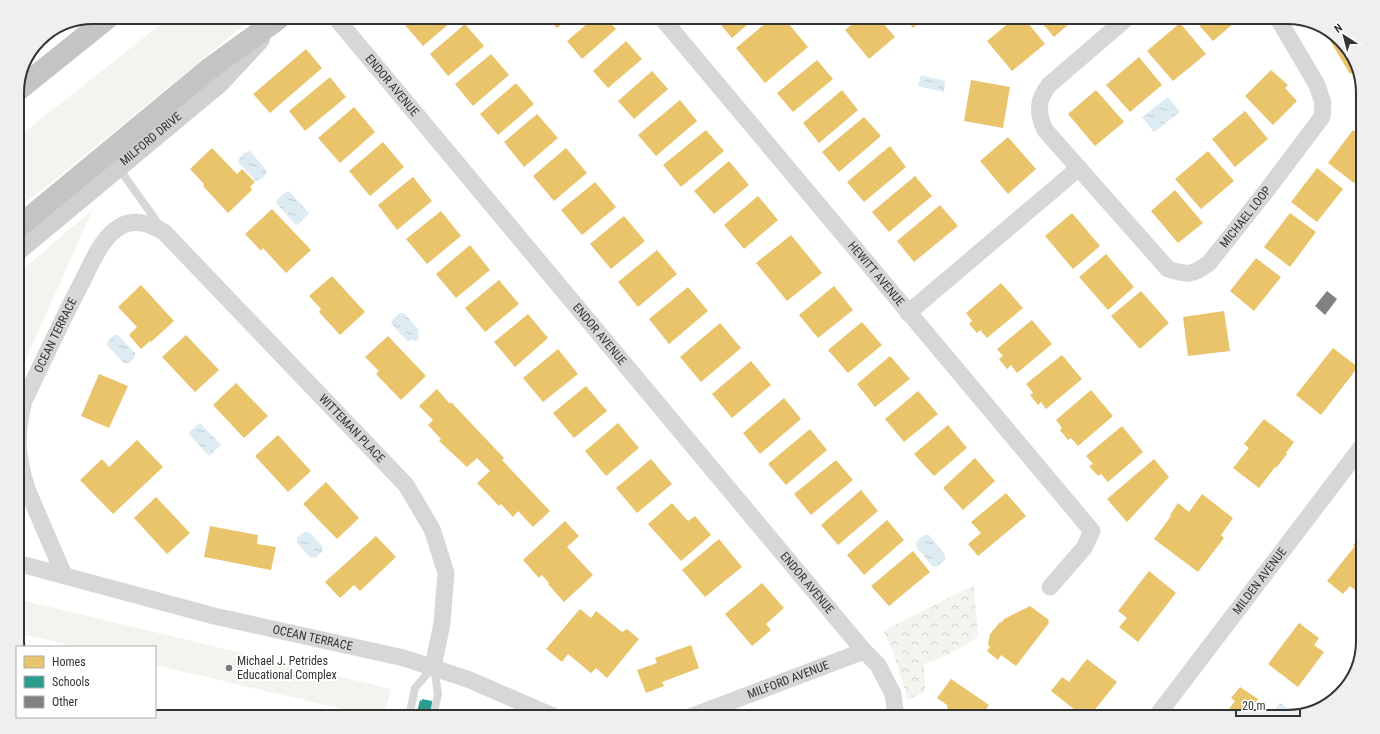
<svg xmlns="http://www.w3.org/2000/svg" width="1380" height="734" font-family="'Roboto Condensed',sans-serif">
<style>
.green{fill:#f1f5ed}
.forest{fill:url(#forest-crowns)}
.water{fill:url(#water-ripples)}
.homes{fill:#e9c46a}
.schools{fill:#2a9d8f}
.building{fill:#818181}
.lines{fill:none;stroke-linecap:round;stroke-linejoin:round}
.lane{stroke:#d7d7d7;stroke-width:8}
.street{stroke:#d7d7d7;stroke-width:17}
.secondary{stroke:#d0d0d0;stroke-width:22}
.highway{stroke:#c4c4c4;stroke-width:22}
.poi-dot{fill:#7a7a7a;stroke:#fff;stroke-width:1.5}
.labels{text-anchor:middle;stroke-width:4;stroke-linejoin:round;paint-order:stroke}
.street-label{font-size:12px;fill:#333;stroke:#fff}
.poi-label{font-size:12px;fill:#333;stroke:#fff;text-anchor:start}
.rim{fill:none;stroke:#333;stroke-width:2}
</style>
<defs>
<pattern id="forest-crowns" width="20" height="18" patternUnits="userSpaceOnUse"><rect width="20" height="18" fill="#f1f5ed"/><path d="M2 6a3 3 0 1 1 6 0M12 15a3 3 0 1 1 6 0" fill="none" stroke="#cfd2cc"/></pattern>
<pattern id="water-ripples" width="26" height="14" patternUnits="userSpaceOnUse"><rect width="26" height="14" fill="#ddebf3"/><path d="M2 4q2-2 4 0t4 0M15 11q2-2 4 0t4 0" fill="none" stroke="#becad1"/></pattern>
</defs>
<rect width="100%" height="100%" fill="#fff"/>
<g class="green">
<polygon points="170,17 254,17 47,186 17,208 17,138"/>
<polygon points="93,209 17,379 17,275"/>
<polygon points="17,599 391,689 383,717 372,717 372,716 155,665 155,647 78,647 17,633"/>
<polygon points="447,708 473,717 444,717"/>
</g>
<polygon class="forest" points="974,585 978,637 952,653 924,664 925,691 908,700 894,654 883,631"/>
<g class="water">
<polygon points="921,75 945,81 944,92 918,86"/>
<polygon points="1168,97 1180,112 1154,132 1142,117"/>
<path d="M250 151 267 171C266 176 261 180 256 181L238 162C239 157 244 152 250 151Z"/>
<path d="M289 191 309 213 299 224 296 225 276 203C277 198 284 193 289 191Z"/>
<polygon points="400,313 404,313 419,330 418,335 420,337 415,342 413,340 407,341 391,323 392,320"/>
<polygon points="114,335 118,335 135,353 135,357 128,364 124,363 107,345 107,342"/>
<polygon points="200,423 221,445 209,456 188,433"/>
<polygon points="304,532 309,532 323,547 322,552 316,557 311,558 297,543 297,538"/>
<polygon points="924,535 929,535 945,555 945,560 936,567 932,566 916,546 917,541"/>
<path d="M1280 703 1294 713C1288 719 1277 717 1269 717Z"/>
</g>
<g class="homes">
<polygon points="414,17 457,17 423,46 405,25"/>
<polygon points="547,17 570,17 557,28"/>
<polygon points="595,17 605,17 616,29 582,59 567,41"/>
<polygon points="716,17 756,17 732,38 715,18"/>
<polygon points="773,17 783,17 808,47 765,83 736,48"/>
<polygon points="861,17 878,17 895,37 869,59 845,30"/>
<polygon points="904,17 926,17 913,28"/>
<polygon points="1016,17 1023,17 1045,44 1012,71 987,41"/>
<polygon points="1037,17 1077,17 1054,37"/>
<polygon points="1192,17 1241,17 1213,41"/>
<polygon points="1180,23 1206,54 1173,81 1147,51"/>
<polygon points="465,24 484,46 448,76 430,54"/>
<polygon points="1329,32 1350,51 1357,70 1350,74 1326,34"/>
<polygon points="626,41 642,59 608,88 593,71"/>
<polygon points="306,49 322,68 270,113 253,94"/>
<polygon points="491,54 509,75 473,106 455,84"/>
<polygon points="1139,57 1162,85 1130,112 1106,85"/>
<polygon points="817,60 833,79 793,112 777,93"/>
<polygon points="1271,70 1288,85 1285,88 1297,101 1273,125 1245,96"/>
<polygon points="652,71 668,89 634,119 618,101"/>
<polygon points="330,77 346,97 305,131 289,111"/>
<polygon points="1357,77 1359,77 1363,88 1363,114"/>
<polygon points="971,80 1010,87 1003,128 964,121"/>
<polygon points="516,83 534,104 498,135 480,114"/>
<polygon points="842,90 858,110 819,143 803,123"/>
<polygon points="1096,90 1124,122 1095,146 1068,114"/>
<polygon points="680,100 697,121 656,156 638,135"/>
<polygon points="354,107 375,132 340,163 318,138"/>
<polygon points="1245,111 1268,139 1235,167 1212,139"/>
<polygon points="537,114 558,138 524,167 504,142"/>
<polygon points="864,117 881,136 839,172 822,152"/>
<polygon points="706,130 724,151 681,187 663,165"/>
<polygon points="1353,130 1363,137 1363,172 1354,183 1328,163"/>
<polygon points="1008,137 1036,169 1008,194 980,161"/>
<polygon points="383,142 404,167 370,196 349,171"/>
<polygon points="890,146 906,167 864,202 847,182"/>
<polygon points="212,148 237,174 242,169 255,182 250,187 252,190 228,213 203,186 204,184 190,169"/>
<polygon points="566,148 587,173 554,201 533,176"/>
<polygon points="1208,151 1234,181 1201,209 1175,179"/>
<polygon points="729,161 749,185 714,214 694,191"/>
<polygon points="1317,168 1343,189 1317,222 1291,202"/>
<polygon points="915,176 932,196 889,232 872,212"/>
<polygon points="413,177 432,201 397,230 378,205"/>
<polygon points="595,182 616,207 582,235 561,210"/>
<polygon points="1175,190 1203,223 1178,243 1151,211"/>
<polygon points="758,196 778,220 744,249 724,225"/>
<polygon points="940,205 958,226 914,262 897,241"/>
<polygon points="272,209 311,250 286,273 263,248 261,251 245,234"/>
<polygon points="441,211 461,236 427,264 406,239"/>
<polygon points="1072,213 1100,246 1073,269 1045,236"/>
<polygon points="1290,213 1316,232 1290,267 1264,247"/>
<polygon points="624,216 645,241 611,269 590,244"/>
<polygon points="791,235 822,273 787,301 756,263"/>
<polygon points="470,245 490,270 456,298 436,274"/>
<polygon points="657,250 677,274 638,307 618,282"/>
<polygon points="1106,254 1134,287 1108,310 1079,277"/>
<polygon points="1256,258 1281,277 1254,311 1230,291"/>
<polygon points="332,276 365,312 340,335 319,312 321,309 309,296"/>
<polygon points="499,280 519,304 485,332 465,308"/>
<polygon points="1001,283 1023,308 987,338 980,330 977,333 969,324 972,321 966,313"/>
<polygon points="141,285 174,321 151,342 150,341 141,349 129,335 137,327 118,307"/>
<polygon points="834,286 853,310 818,338 799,315"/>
<polygon points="688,287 708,311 669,344 649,319"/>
<polygon points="1141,291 1169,323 1140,349 1111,316"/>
<polygon points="1363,303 1363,319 1355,314"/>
<polygon points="1224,311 1230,351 1188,356 1183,317"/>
<polygon points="528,314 548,338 515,367 494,342"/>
<polygon points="1032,320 1052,344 1017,373 1011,365 1007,369 999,359 1003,356 997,349"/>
<polygon points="862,322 882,345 848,373 828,350"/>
<polygon points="720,323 741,348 701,382 680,357"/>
<polygon points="186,335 219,370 195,392 162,357"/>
<polygon points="388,336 426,376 401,400 376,374 379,371 365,357"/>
<polygon points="1333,348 1358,367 1321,415 1296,395"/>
<polygon points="558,349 578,374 543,402 523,378"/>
<polygon points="1062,355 1082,379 1046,409 1041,402 1038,405 1030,395 1033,393 1026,384"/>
<polygon points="890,356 910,379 875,407 857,384"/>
<polygon points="751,361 771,385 732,418 712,394"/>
<polygon points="99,374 128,386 109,428 81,416"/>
<polygon points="236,383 268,416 244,438 213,405"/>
<polygon points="586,386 607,411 574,438 553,413"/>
<polygon points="437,389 450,404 451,402 504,458 502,460 550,511 533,527 518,511 513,517 501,504 499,506 477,483 490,471 477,458 467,467 439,441 441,439 428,425 433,420 419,406"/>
<polygon points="1091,390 1113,416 1078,446 1071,438 1068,440 1060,430 1062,428 1056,420"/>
<polygon points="918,391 938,414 904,442 885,419"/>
<polygon points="784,398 801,419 760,454 743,433"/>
<polygon points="1264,419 1294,442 1286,453 1287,454 1276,468 1275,467 1259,488 1233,468 1249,448 1244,444"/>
<polygon points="618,423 639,448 606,476 585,451"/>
<polygon points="948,425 967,448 934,476 914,454"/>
<polygon points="1122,426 1143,452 1108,482 1101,474 1098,476 1089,466 1093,464 1086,456"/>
<polygon points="810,429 827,450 786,485 768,464"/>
<polygon points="278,435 311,471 288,492 255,456"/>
<polygon points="137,440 163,467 113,514 80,480 102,459 109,467"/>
<polygon points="975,458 995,481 963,510 943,488"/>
<polygon points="651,459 672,484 637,513 616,488"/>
<polygon points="1154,459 1169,477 1127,522 1107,499"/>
<polygon points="836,460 853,480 811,515 794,494"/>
<polygon points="326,482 359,518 337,539 303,504"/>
<polygon points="861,490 878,511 838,545 821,525"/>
<polygon points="1006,493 1026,516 978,556 968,544 981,533 971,522"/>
<polygon points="1202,494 1233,518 1221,535 1224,538 1198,572 1154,539 1171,516 1170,515 1178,503 1189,512"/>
<polygon points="156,497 190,533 167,554 134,518"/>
<polygon points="672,503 688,521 695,516 711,535 681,561 648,524"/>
<polygon points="887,520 904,540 864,575 847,555"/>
<polygon points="565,521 579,536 567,547 593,575 564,602 548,584 549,583 542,575 539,578 523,560"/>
<polygon points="210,526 258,535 257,544 276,547 271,570 204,557"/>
<polygon points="1363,533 1363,580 1355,590 1350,586 1343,594 1327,581 1355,546 1353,545"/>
<polygon points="376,536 396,557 360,591 354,585 340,598 325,582"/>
<polygon points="719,539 742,567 705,597 682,570"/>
<polygon points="913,551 930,572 889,606 871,586"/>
<polygon points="1149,571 1176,593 1138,642 1119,627 1127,618 1118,611"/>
<polygon points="762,583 784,608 766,624 771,630 752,646 725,614"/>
<polygon points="1030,606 1049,620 1048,623 1049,623 1016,666 1001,655 998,660 987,651 990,647 988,644 990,634 1000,622 1001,623 1004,619"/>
<polygon points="580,609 591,618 596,611 622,632 627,629 639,639 607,678 596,668 591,673 568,654 562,662 546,649"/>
<polygon points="1299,623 1319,638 1314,645 1324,652 1298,687 1268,664"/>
<polygon points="691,645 699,668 662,682 664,686 646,693 637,670 657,663 655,658"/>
<polygon points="1087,659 1117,682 1089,717 1084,717 1051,691 1062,677 1069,682"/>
<polygon points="951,679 989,705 981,717 949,717 947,705 937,698"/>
<polygon points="1240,687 1258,699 1250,710 1260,717 1223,717 1235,701 1231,698"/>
</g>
<polygon class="schools" points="422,699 432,701 432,703 433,704 430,715 428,714 427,717 419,717 420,713 417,712 420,700 422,701"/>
<polygon class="building" points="1327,291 1337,299 1325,315 1315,306"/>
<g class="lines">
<g class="lane">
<polyline points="118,167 160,226"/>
<polyline points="409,717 415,688 433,667"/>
<polyline points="433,717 438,694 434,668"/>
</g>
<g class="street">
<path id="s1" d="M335 17 864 651 878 665 893 694 896 717"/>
<path id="s2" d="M661 17 1092 531 1084 548 1050 587"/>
<path id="s3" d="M1128 17 1049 85C1037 100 1037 113 1045 130L1168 269C1187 275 1192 276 1209 263L1267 190 1322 117 1323 103 1317 85 1277 17"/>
<polyline points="908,313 1079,168"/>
<path id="s4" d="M17 563 214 616 404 658 470 680 555 717"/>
<path id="s5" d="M64 575 27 489C17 456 15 435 24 401 43 361 62 320 83 280 89 268 95 254 103 243 108 236 114 230 121 226 136 218 151 224 164 232L406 485 432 529 446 573 442 623 433 667"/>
<path id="s6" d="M690 717 864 651"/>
<path id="s7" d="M1156 717 1363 445"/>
</g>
<path class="secondary" id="s8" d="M17 250 219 82 259 39"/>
<g class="highway">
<polyline points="17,91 109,17"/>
<polyline points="17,228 209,69 278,19"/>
</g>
</g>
<circle class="poi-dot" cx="229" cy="668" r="4"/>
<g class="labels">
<g class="street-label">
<text dy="4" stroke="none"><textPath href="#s1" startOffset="89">ENDOR AVENUE</textPath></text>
<text dy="4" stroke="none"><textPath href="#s8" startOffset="174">MILFORD DRIVE</textPath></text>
<text dy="4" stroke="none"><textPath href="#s3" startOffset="441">MICHAEL LOOP</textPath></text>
<text dy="4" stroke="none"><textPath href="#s2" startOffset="335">HEWITT AVENUE</textPath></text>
<text dy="4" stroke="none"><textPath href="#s1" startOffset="413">ENDOR AVENUE</textPath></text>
<text dy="4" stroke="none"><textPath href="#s5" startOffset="256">OCEAN TERRACE</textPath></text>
<text dy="4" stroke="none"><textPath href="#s5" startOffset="702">WITTEMAN PLACE</textPath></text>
<text dy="4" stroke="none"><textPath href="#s7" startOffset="171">MILDEN AVENUE</textPath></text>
<text dy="4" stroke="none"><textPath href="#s1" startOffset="737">ENDOR AVENUE</textPath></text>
<text dy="4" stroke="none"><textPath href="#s4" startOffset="305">OCEAN TERRACE</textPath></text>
<text dy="4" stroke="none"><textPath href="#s6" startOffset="105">MILFORD AVENUE</textPath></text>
</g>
<g class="poi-label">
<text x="237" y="665">Michael J. Petrides<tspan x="237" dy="14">Educational Complex</tspan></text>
</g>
</g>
<path d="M0 0H1380V734H0ZM93 24H1287A69 69 0 0 1 1356 93V641A69 69 0 0 1 1287 710H93A69 69 0 0 1 24 641V93A69 69 0 0 1 93 24Z" fill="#efefef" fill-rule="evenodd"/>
<path class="rim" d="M93 24H1287A69 69 0 0 1 1356 93V641A69 69 0 0 1 1287 710H93A69 69 0 0 1 24 641V93A69 69 0 0 1 93 24Z"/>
<rect x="16" y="646" width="140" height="72" fill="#ffffff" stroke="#adadad"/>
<rect x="24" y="656" width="20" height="12" fill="#e9c46a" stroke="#adadad"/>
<text x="52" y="666" font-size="12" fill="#333333">Homes</text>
<rect x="24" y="676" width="20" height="12" fill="#2a9d8f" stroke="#adadad"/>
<text x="52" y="686" font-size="12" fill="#333333">Schools</text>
<rect x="24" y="696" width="20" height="12" fill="#818181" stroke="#adadad"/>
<text x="52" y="706" font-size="12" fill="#333333">Other</text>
<g transform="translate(1344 36) rotate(324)" stroke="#ffffff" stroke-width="3" paint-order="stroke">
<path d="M0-3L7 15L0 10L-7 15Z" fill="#333333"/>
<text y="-6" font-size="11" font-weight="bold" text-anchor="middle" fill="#333333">N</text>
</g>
<path d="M1236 710v6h64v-6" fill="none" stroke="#333333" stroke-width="2"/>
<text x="1242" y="710" font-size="12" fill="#333333" stroke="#ffffff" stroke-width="3" paint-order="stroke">20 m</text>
</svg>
